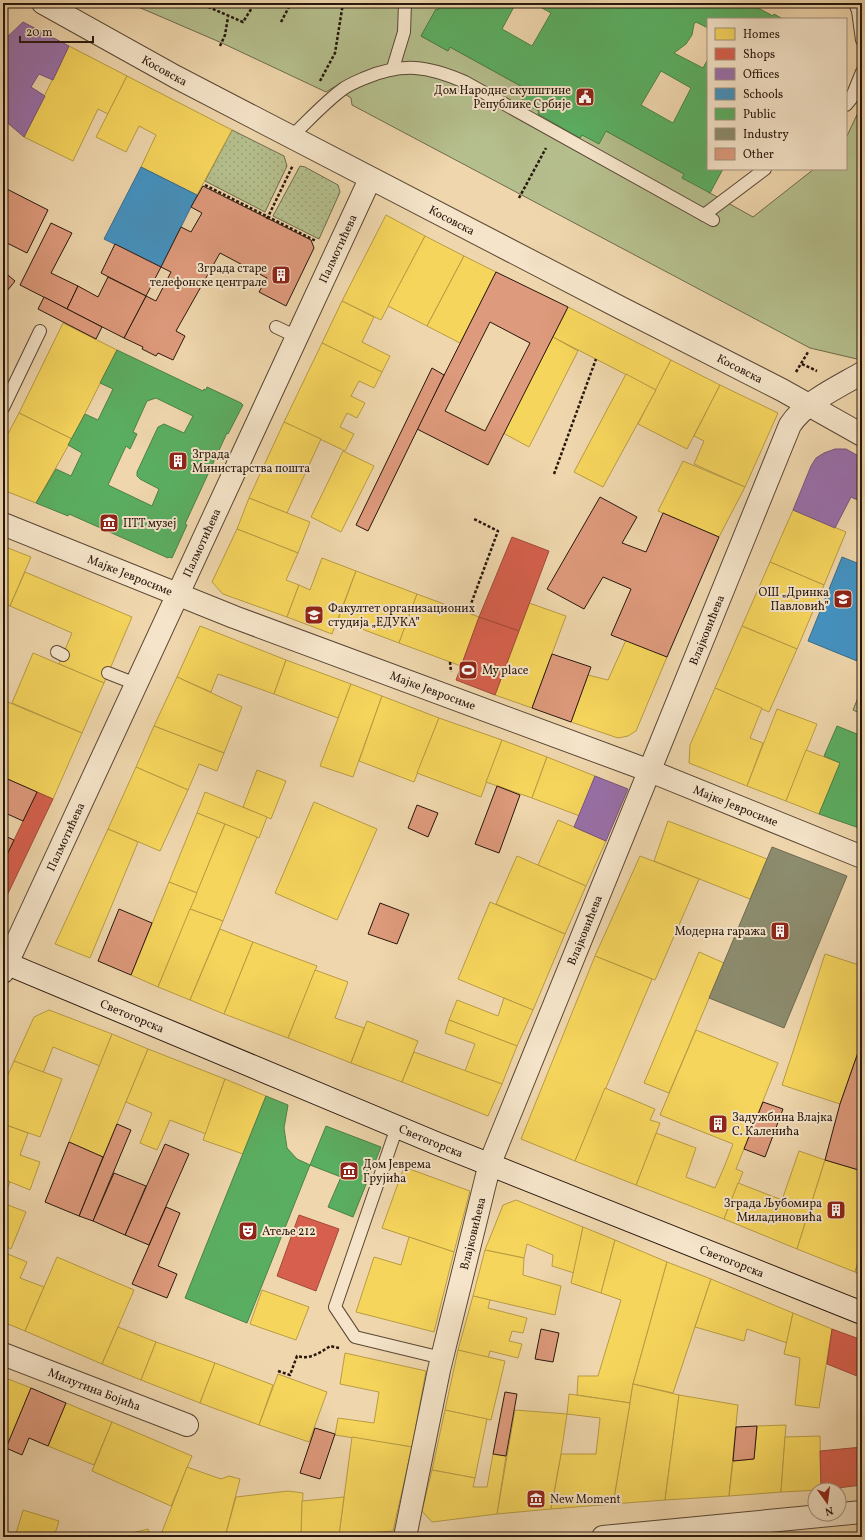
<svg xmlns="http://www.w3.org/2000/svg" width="865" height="1540" font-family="Vollkorn,serif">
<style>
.green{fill:#b5bf8d;stroke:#6e6b4d}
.garden{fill:url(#garden-dots);stroke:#6e6b4d}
.homes{fill:#f6d55c;stroke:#b89c44}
.shops{fill:#d6604d;stroke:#a24a3a}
.offices{fill:#9970ab;stroke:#77557c}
.schools{fill:#4393c3;stroke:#3b6e8c}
.public{fill:#5aae61;stroke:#4b8148;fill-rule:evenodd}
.industry{fill:#8c8c6e;stroke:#6e6951}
.building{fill:#de9a7c;stroke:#28170d;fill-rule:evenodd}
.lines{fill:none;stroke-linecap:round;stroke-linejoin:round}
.lane-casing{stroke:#5a4735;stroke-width:14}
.street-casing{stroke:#5a4735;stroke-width:24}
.secondary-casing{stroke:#28170d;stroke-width:24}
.path{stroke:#28170d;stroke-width:2.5;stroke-dasharray:3 2;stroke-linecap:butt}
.lane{stroke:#f5e4c9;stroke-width:12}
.street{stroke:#f5e4c9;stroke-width:22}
.secondary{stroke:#f5e4c9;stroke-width:22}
.labels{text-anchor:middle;stroke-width:4;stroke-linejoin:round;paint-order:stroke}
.street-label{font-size:12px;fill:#28170d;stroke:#f5e4c9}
.poi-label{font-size:12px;fill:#28170d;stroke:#f5e4c9;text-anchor:start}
</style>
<defs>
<pattern id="garden-dots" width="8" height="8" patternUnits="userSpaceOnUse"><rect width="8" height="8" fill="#b5bf8d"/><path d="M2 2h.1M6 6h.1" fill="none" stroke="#9ca378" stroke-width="1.8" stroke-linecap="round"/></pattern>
</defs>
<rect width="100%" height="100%" fill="#efd6ac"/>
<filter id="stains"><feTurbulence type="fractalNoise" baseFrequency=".005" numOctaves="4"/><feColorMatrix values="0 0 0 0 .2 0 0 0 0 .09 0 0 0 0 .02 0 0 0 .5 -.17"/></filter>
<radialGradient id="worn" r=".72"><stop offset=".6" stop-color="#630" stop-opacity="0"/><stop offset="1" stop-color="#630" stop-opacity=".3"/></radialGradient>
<g class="green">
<polygon points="129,3 443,3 438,10 436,10 421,36 448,51 450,47 528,90 522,102 539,111 538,114 580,138 582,135 606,131 684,174 710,193 753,217 814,169 846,169 846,138 862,104 862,356 857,359 810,348 352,105 351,98 334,87 326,92 222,43"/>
<polygon points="862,688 862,714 853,710"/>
</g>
<g class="garden">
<polygon points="232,130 284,156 287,166 265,212 205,181"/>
<polygon points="300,166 305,167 338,185 340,192 319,239 273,216"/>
</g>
<g class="homes">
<polygon points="69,46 127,76 108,114 98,109 73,161 24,137"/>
<polygon points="127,76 232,130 197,195 141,167 156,135 139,126 126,152 96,137"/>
<polygon points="386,215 425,236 381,320 342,301"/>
<polygon points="425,236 464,256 427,326 388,306"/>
<polygon points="464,256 496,272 460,343 427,326"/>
<polygon points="342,301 374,317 362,342 390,356 382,372 322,343"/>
<polygon points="568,307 671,360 656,390 553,337"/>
<polygon points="63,323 117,350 72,439 19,413"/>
<polygon points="553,337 578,351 529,447 503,433"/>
<polygon points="322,343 382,372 374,388 359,381 351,396 365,403 357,418 347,413 340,427 354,434 345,451 284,422"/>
<polygon points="671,360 720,385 687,449 638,424"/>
<polygon points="626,374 656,390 603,487 574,472"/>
<polygon points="720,385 778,413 745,487 694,464 704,441 694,436"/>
<polygon points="19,413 72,439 36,503 3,490 3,443"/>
<polygon points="284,422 321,439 287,513 249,498"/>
<polygon points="343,451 374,466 341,532 311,517"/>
<polygon points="683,461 745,487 719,537 658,511"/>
<polygon points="249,498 310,522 298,553 237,529"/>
<polygon points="793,510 846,532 824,585 770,562"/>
<polygon points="237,529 298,553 286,580 299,585 287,617 223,594 212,582"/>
<polygon points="3,546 31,557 10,606 3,603"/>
<polygon points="322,558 356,571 332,634 287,617 299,585 310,590"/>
<polygon points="770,562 824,585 797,649 742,626"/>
<polygon points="356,571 417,594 399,643 338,620"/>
<polygon points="25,572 132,617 104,683 59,664 72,633 10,606"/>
<polygon points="417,594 479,617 461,666 399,643"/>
<polygon points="529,603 566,616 532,708 495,695"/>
<polygon points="200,626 286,660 274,694 218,674 211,692 177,677"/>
<polygon points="742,626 797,649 769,712 715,688"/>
<polygon points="626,640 667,657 636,731 628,736 618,738 571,722 588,675 608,680"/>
<polygon points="33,653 104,683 82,733 12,703"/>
<polygon points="286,660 351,684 338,718 274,694"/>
<polygon points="177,677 242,707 224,753 154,726"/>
<polygon points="351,684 382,696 353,777 320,766"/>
<polygon points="715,688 762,708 750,738 763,743 747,786 689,763 690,745"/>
<polygon points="382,696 439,718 414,782 359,761"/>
<polygon points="3,700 82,733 53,799 3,777 3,727 7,718 3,716"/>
<polygon points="777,709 817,724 786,801 747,786"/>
<polygon points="439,718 502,740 481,797 417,773"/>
<polygon points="154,726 224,753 217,771 199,764 188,790 136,767"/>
<polygon points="502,740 547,757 532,798 486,782"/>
<polygon points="806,750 840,763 819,814 786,801"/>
<polygon points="547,757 595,776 580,816 532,798"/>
<polygon points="136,767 188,790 160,851 108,829"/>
<polygon points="257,770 286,781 271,819 243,807"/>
<polygon points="205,792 267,817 259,838 197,813"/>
<polygon points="314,802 377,829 337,920 275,893"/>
<polygon points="197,813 225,824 197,893 169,882"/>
<polygon points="558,820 606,841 586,886 538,865"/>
<polygon points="668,821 767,859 750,899 654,861"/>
<polygon points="225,824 257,837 223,921 190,909"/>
<polygon points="108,829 138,842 90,958 55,944"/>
<polygon points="517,856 586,886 565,934 496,904"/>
<polygon points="640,856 699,879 655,980 595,956"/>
<polygon points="169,882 197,893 158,987 131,975"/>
<polygon points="490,902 565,934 533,1010 458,979"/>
<polygon points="190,909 223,921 190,1000 158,987"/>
<polygon points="220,929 253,942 224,1014 190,1000"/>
<polygon points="253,942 317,966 288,1038 224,1014"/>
<polygon points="699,952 724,963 669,1093 644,1083"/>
<polygon points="825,954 862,966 862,1041 840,1104 782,1085"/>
<polygon points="595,956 652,979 575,1161 521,1139"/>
<polygon points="315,970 348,982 335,1018 364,1028 351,1063 288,1038"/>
<polygon points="504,998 533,1010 517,1046 449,1020 457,1000 498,1016"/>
<polygon points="49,1010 112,1034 100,1066 53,1047 43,1073 14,1061 34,1017"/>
<polygon points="449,1020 517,1046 502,1084 465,1071 475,1044 445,1033"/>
<polygon points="367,1021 418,1041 402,1082 351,1063"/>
<polygon points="696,1030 778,1063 736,1169 743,1172 724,1219 636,1185 656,1133 696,1148 686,1177 715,1188 725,1165 733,1144 660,1115"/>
<polygon points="112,1034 148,1049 103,1157 69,1142"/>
<polygon points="148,1049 225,1079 206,1134 170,1120 157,1150 140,1143 152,1113 126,1102"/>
<polygon points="414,1052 502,1084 488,1116 402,1082"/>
<polygon points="14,1061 62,1079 40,1137 3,1124 3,1086"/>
<polygon points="225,1079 266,1096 243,1154 203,1140"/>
<polygon points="605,1088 655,1109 650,1120 660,1123 636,1185 575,1161"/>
<polygon points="3,1124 28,1133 20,1155 40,1162 30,1190 3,1179"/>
<polygon points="799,1151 825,1160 797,1249 724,1219 738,1183 782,1200"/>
<polygon points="825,1160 862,1171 862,1250 855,1272 797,1249"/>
<polygon points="404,1167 470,1191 454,1252 382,1228"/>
<polygon points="3,1179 10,1182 3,1200"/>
<polygon points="516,1200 583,1227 574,1273 552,1266 553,1255 527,1244 524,1258 485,1250 503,1205"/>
<polygon points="3,1203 26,1212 11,1249 3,1245"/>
<polygon points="583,1227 615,1240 601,1293 571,1283"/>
<polygon points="409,1237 454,1252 434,1332 356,1312 374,1257 401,1265"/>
<polygon points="615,1240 667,1262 633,1384 630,1403 577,1395 578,1376 598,1376 621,1300 601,1293"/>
<polygon points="485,1250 524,1258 523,1275 561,1286 555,1315 473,1296"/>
<polygon points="862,1250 862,1275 855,1272"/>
<polygon points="3,1252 27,1262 20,1278 44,1287 25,1331 3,1322"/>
<polygon points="57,1257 134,1290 102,1364 25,1331"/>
<polygon points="667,1262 711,1279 673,1393 633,1384"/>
<polygon points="711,1279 793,1313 787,1343 747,1329 744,1341 695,1327"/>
<polygon points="262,1290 309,1307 296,1340 250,1324"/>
<polygon points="473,1296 490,1300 488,1308 527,1318 523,1333 512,1331 509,1341 522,1344 518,1358 490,1351 488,1358 458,1350"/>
<polygon points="793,1313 832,1329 819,1408 795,1405 800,1358 784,1354"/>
<polygon points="118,1327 156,1342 141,1380 102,1364"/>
<polygon points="156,1342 215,1363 200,1403 141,1380"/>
<polygon points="458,1350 505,1361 491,1420 445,1410"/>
<polygon points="345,1353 426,1371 412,1447 335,1435 338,1418 374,1423 379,1392 340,1384"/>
<polygon points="215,1363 273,1385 259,1425 200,1403"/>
<polygon points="278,1374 327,1392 309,1442 259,1425"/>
<polygon points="3,1377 31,1388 6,1448 3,1447"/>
<polygon points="633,1384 679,1395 665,1500 613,1504"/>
<polygon points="569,1394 630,1403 613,1504 551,1509 561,1454 596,1454 600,1418 567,1414"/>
<polygon points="679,1395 738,1405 729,1496 665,1500"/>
<polygon points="66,1403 112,1422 94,1465 48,1446"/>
<polygon points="445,1410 487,1419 475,1478 432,1470"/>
<polygon points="515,1410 567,1414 561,1454 551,1509 497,1514"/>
<polygon points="112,1422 192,1456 171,1506 92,1471"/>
<polygon points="786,1425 781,1492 729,1496 733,1461 754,1459 757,1426"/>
<polygon points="820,1436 821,1490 781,1492 785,1437"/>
<polygon points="352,1437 412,1447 393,1531 339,1535"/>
<polygon points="493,1454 506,1456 497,1514 432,1522 422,1511 432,1470 475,1478 473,1487 487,1487"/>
<polygon points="187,1467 221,1479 229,1476 240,1479 225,1537 160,1537"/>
<polygon points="288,1491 303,1493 301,1537 225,1537 236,1497"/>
<polygon points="344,1497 339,1535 301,1537 302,1501"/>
<polygon points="23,1510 59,1521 54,1537 15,1537"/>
<polygon points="148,1529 150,1537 116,1537"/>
<polygon points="55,1533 75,1537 54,1537"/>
</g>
<g class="shops">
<polygon points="512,537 549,551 519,631 479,617"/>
<polygon points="479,617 519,631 495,695 456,680"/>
<polygon points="37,792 53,799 3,904 3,863"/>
<polygon points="299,1215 339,1229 316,1291 277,1276"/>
<polygon points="832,1329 862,1340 862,1378 827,1364"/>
<polygon points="862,1447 862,1485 821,1490 820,1451"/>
</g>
<g class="offices">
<polygon points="23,22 69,46 53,80 39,74 31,87 45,96 24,137 3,119 3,41"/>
<polygon points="835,449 846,449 862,458 862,502 851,497 835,528 793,510 811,466 816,458 824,453"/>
<polygon points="595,776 628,789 606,841 574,827"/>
</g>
<g class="schools">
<polygon points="141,167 197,195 161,267 104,239"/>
<polygon points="842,557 862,565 862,663 808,641"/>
</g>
<g class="public">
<path d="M443 3H516L502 29 532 46 551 13 533 3H749L773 16 774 14 783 19H708V28L696 22 694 24 692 35 686 44 674 53 703 68 708 59V169H723L710 193 682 178 684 174 606 131 599 144 582 135 580 138 538 114 539 111 521 102 528 90 450 47 448 51 421 36 436 9 438 10ZM661 71 691 88 673 123 641 105Z"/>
<path d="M117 350 203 391 204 389 206 390 207 387 241 403 243 405 228 434 227 433 185 524 187 525 172 558 169 557 168 558 69 514 68 516 36 503 56 469 71 476 82 453 68 445 85 414 98 420 113 389 100 383ZM156 398 193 416 184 433 164 424 158 427 137 472V476L140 479 159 489 152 506 108 485 126 446 130 449 137 434 133 432 147 401Z"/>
<polygon points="837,726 862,736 862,829 819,814 840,763 824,756"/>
<polygon points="266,1096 288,1105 284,1128 287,1148 297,1159 310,1165 247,1323 185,1298"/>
<polygon points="326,1126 381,1147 353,1217 328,1207 341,1177 310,1165"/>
</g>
<polygon class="industry" points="772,847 847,876 784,1028 709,998"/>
<g class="building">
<polygon points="203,186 311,240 314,248 286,306 259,292 267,278 220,253 176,331 185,336 173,360 158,353 156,356 142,349 143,347 124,338 146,296 156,301 171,272 161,267 181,227 191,232 202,213 191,207"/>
<polygon points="3,187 48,210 27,253 3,241"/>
<polygon points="51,223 72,233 51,273 78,286 67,309 20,285"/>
<polygon points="115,244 161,267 146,296 101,273"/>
<polygon points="3,271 15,281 3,296"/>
<path d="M496 272 568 307 488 465 417 429ZM490 322 530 343 485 431 445 411Z"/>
<polygon points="108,277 146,296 124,338 67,309 78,286 98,297"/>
<polygon points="44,297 102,327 96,339 38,309"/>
<polygon points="432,368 444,375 368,531 356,525"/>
<polygon points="600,497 637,517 622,543 646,552 663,513 719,537 667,657 611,635 631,589 603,577 584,609 547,589"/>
<polygon points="552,654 591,667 571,722 532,708"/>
<polygon points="3,777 37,792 23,821 3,812"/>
<polygon points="497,786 520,795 499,853 475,844"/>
<polygon points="417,805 438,813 428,837 408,828"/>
<polygon points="3,835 14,840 3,863"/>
<polygon points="380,903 409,914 397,944 368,934"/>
<polygon points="119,909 152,923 131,975 98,961"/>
<polygon points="862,1041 862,1171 825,1160 840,1104"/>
<polygon points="763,1102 783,1109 765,1157 744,1149"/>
<polygon points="117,1124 131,1130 93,1221 79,1216"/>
<polygon points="69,1142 103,1157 79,1216 45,1202"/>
<polygon points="165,1144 189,1154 149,1245 125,1235"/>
<polygon points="114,1173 146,1186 125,1235 93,1221"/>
<polygon points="166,1207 180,1213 158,1266 177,1274 167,1298 132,1284"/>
<polygon points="541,1329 559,1333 553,1362 535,1359"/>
<polygon points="31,1388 66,1403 48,1446 29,1438 22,1455 6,1448"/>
<polygon points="505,1392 517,1394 506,1456 493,1454"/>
<polygon points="757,1426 754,1459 733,1461 736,1427"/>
<polygon points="315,1428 335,1434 320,1479 300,1473"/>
</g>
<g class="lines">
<defs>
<g id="lane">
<polyline points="855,3 858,11 862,40"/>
<polyline points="393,68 404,32 405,3"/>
<polyline points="846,105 851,99 862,72"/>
<path d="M292 136C309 120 325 102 343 89 350 84 358 81 365 78 403 62 428 66 465 82L713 220"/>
<polyline points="704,215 765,169"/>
<polyline points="276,327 297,337"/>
<polyline points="3,408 40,331"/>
<polyline points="57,652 63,655"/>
<polyline points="108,673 136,684"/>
<polyline points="397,1127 335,1307 355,1337 442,1358"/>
</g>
<g id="street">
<path id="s1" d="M43 3 176 77 621 308 782 390 862 435"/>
<path id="s2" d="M3 524 234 617 650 771 862 857"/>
<path id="s3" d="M3 972 370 179"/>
<path id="s4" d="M3 1354 187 1425"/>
<path id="s5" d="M405 1537 439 1370 490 1163 790 425C805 402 838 387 862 373"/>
<polyline points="603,1537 862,1512"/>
</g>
<g id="secondary">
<path id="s6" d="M3 962 438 1144 862 1313"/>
</g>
</defs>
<use href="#lane" class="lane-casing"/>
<use href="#street" class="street-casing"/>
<use href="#secondary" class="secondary-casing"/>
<g class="path">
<polyline points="199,3 243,22 255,3"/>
<polyline points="281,22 291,3"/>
<polyline points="220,46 225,35 228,17"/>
<polyline points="320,81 335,53 343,3"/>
<polyline points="205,185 316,241"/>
<polyline points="519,198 546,148"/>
<polyline points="267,219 293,165"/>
<polyline points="802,364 817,371"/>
<polyline points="796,372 808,352"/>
<polyline points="554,474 596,359"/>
<polyline points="468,612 498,531 474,519"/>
<polyline points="450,662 451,672"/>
<path d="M278 1371 290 1375 297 1356C309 1360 320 1353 330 1346L339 1348"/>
</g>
<use href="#lane" class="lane"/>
<use href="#street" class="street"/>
<use href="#secondary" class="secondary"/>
</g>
<defs>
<symbol id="civic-square" viewBox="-11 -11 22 22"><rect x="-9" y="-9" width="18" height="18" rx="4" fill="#8f2418" stroke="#f5e4c9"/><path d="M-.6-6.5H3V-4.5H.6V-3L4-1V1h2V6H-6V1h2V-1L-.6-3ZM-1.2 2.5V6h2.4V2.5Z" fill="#fff"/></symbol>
<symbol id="building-square" viewBox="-11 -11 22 22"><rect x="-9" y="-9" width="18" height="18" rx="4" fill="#8f2418" stroke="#f5e4c9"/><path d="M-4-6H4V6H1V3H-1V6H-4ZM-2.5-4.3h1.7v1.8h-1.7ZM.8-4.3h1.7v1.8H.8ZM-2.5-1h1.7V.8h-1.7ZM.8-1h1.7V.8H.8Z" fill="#fff"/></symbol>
<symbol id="museum-square" viewBox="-11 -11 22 22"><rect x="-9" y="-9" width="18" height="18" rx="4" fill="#8f2418" stroke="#f5e4c9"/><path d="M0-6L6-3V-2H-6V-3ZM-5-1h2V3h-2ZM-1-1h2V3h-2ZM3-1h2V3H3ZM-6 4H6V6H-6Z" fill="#fff"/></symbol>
<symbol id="school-square" viewBox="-11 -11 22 22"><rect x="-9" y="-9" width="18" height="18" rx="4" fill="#8f2418" stroke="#f5e4c9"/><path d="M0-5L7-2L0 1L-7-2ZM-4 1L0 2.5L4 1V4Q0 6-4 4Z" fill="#fff"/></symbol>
<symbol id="university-square" viewBox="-11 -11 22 22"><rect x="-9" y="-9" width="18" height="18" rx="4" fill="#8f2418" stroke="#f5e4c9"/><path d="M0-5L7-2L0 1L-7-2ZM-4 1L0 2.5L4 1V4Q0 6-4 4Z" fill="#fff"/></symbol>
<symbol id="stadium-square" viewBox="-11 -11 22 22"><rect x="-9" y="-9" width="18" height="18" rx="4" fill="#8f2418" stroke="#f5e4c9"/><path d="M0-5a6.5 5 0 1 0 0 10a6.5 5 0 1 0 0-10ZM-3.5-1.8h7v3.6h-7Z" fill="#fff"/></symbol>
<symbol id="theatre-square" viewBox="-11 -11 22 22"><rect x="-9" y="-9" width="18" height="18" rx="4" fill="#8f2418" stroke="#f5e4c9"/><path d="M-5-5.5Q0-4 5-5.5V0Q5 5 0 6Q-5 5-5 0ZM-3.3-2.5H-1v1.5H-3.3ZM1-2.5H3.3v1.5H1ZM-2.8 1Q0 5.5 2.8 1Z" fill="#fff"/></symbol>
</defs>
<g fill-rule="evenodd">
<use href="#civic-square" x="574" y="86" width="22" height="22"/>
<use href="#building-square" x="270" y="264" width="22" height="22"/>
<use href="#building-square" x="167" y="450" width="22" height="22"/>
<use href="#museum-square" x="98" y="512" width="22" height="22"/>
<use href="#school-square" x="832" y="588" width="22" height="22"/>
<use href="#university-square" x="303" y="604" width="22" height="22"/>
<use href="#stadium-square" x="457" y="659" width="22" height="22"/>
<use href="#building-square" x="769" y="920" width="22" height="22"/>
<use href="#building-square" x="707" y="1113" width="22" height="22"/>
<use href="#museum-square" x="338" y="1160" width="22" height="22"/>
<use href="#building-square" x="825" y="1199" width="22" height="22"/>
<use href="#theatre-square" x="237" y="1220" width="22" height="22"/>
<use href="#museum-square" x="525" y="1488" width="22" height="22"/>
</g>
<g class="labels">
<g class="street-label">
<text dy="4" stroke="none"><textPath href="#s1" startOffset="139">Косовска</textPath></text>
<text dy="4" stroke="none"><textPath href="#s1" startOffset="463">Косовска</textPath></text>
<text dy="4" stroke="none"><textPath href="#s3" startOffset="797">Палмотићева</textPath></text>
<text dy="4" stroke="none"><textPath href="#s1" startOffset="787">Косовска</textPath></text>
<text dy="4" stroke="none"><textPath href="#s3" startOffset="473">Палмотићева</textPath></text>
<text dy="4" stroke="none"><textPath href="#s2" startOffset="137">Мајке Јевросиме</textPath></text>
<text dy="4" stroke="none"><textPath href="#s5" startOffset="959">Влајковићева</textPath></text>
<text dy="4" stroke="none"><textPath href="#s2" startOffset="461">Мајке Јевросиме</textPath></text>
<text dy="4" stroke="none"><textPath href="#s2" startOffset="785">Мајке Јевросиме</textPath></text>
<text dy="4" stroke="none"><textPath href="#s3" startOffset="149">Палмотићева</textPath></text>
<text dy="4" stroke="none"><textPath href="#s5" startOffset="635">Влајковићева</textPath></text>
<text dy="4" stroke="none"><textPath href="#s6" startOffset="140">Светогорска</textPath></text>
<text dy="4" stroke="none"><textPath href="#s6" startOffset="464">Светогорска</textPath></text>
<text dy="4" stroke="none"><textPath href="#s5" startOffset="311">Влајковићева</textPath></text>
<text dy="4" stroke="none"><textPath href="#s6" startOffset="788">Светогорска</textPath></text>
<text dy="4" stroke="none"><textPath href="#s4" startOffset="98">Милутина Бојића</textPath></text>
</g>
<g class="poi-label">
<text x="571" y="94" text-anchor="end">Дом Народне скупштине<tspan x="571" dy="14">Републике Србије</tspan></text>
<text x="267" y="272" text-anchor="end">Зграда старе<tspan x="267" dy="14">телефонске централе</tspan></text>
<text x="192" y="458">Зграда<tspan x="192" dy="14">Министарства пошта</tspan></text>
<text x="123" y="527">ПТТ музеј</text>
<text x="829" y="596" text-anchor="end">ОШ „Дринка<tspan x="829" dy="14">Павловић”</tspan></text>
<text x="328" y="612">Факултет организационих<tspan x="328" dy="14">студија „ЕДУКА”</tspan></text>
<text x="482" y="674">My place</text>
<text x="766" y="935" text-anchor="end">Модерна гаража</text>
<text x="732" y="1121">Задужбина Влајка<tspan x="732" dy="14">С. Каленића</tspan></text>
<text x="363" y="1168">Дом Јеврема<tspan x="363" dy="14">Грујића</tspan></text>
<text x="822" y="1207" text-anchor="end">Зграда Љубомира<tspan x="822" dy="14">Миладиновића</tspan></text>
<text x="262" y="1235">Атеље 212</text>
<text x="550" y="1503">New Moment</text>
</g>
</g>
<rect width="865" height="1540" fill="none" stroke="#efd6ac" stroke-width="16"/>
<rect x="4" y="4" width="857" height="1532" fill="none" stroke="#28170d" stroke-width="2"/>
<rect x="8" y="8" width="849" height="1524" fill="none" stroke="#28170d"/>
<rect x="707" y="18" width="140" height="152" fill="#f5e4c9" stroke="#a3927e"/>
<rect x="715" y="28" width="20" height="12" fill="#f6d55c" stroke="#a3927e"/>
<text x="743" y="38" font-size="12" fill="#28170d">Homes</text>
<rect x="715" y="48" width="20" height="12" fill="#d6604d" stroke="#a3927e"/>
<text x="743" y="58" font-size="12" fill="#28170d">Shops</text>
<rect x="715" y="68" width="20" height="12" fill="#9970ab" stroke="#a3927e"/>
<text x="743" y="78" font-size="12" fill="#28170d">Offices</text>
<rect x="715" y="88" width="20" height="12" fill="#4393c3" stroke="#a3927e"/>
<text x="743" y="98" font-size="12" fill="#28170d">Schools</text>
<rect x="715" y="108" width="20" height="12" fill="#5aae61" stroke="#a3927e"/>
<text x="743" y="118" font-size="12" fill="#28170d">Public</text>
<rect x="715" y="128" width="20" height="12" fill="#8c8c6e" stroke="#a3927e"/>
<text x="743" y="138" font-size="12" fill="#28170d">Industry</text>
<rect x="715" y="148" width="20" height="12" fill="#de9a7c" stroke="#a3927e"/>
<text x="743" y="158" font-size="12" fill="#28170d">Other</text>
<g transform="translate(827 1502) rotate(166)"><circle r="19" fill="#f5e4c9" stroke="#a3927e"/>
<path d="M0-3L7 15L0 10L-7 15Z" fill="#8f2418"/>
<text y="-6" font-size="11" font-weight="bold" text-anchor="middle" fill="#28170d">N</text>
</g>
<path d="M20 36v6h73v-6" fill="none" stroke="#28170d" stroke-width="2"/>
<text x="26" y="36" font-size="12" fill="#28170d" stroke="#f5e4c9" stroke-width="3" paint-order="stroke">20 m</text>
<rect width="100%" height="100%" filter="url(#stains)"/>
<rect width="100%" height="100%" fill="url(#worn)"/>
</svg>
